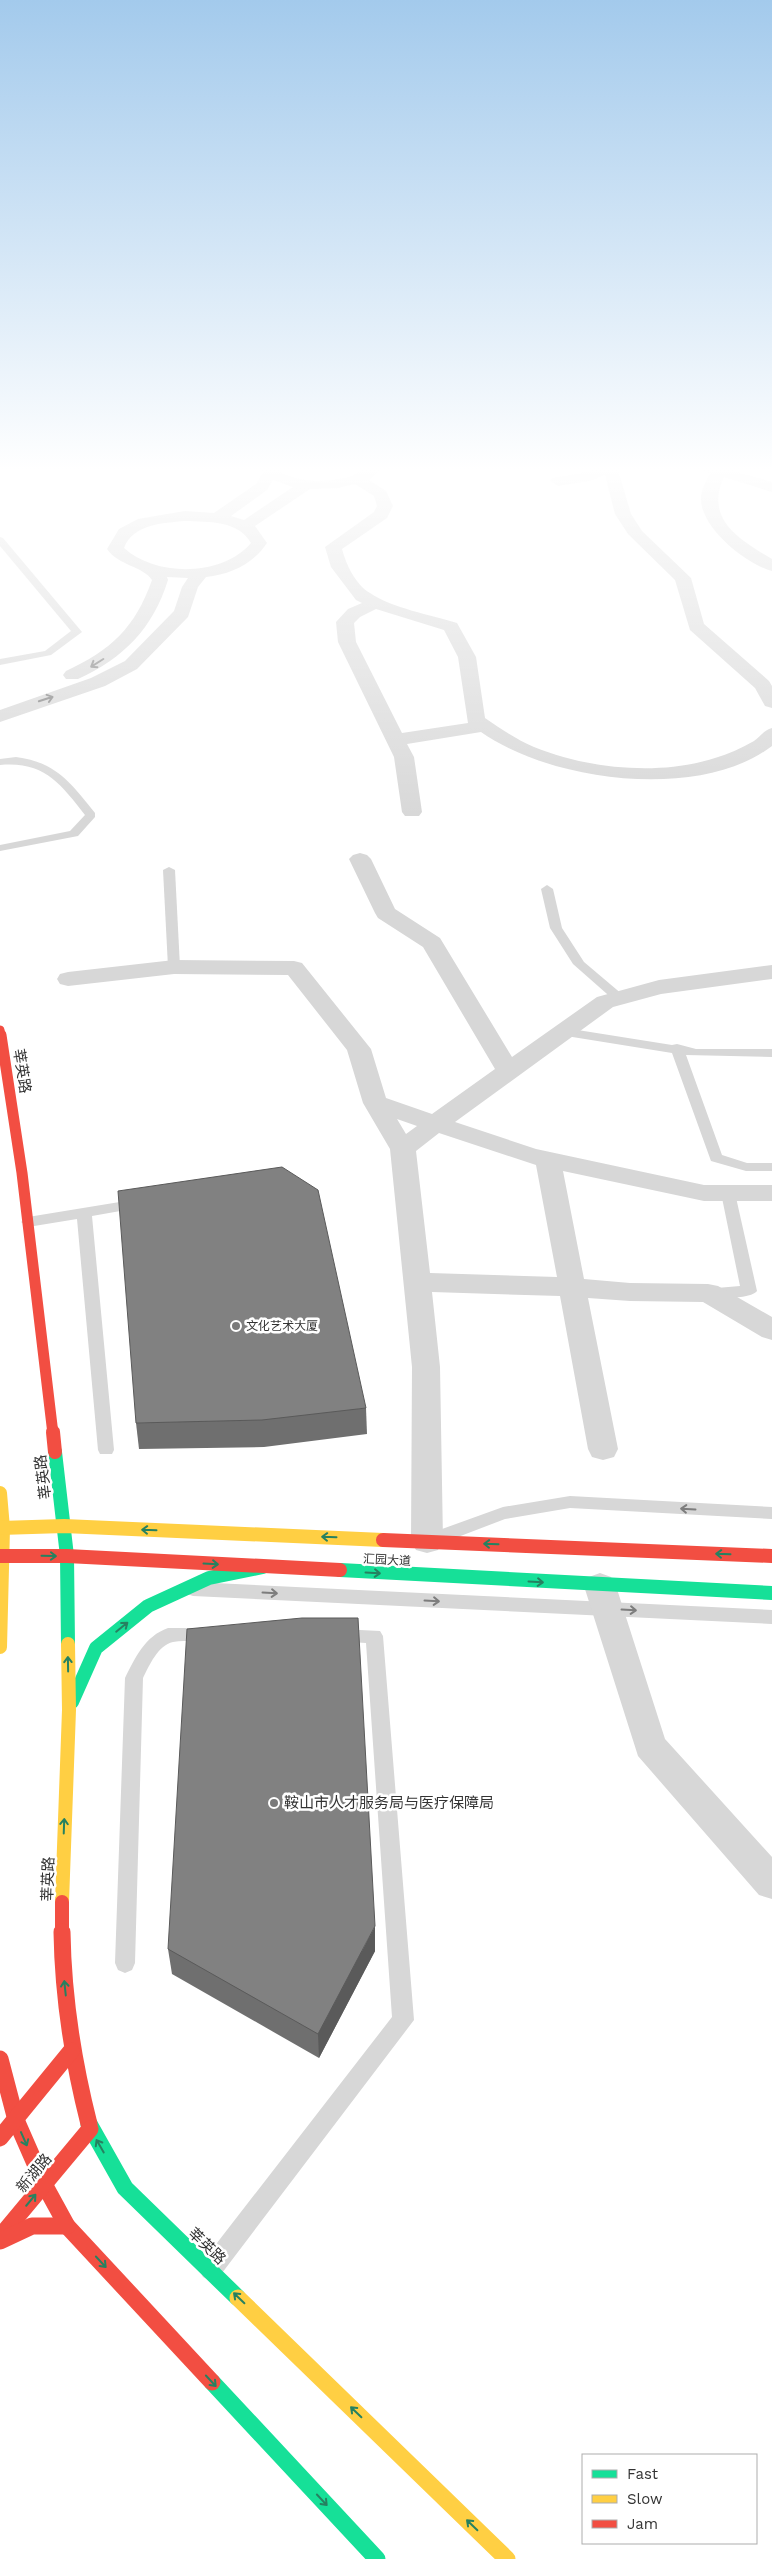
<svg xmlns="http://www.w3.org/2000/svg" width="772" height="2559" font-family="'Work Sans','Noto Sans SC',sans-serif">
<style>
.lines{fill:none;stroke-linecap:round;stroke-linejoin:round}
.lane{fill:#d7d7d7;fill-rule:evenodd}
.street{fill:#d7d7d7;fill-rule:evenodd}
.fast-far1{stroke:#16e098;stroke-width:14}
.fast{stroke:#16e098;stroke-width:17}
.slow-far1{stroke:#ffcf43;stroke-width:14}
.slow{stroke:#ffcf43;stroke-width:17}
.jam-far3{stroke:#f24e42;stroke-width:9}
.jam-far2{stroke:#f24e42;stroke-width:11}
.jam-far1{stroke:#f24e42;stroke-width:14}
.jam{stroke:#f24e42;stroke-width:17}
.wall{fill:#6f6f6f}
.shaded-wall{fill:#5a5a5a}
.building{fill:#818181;stroke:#5a5a5a}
.oneway{stroke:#7d7d7d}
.oneway2{stroke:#268160}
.poi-dot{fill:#7a7a7a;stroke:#fff;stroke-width:2}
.labels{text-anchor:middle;stroke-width:5;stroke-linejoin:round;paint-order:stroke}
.poi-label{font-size:12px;fill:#333;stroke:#fff;text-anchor:start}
.street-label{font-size:12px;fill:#333;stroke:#fff}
.near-street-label{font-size:15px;fill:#333;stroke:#fff}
.near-poi-label{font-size:15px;fill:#333;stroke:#fff;text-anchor:start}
</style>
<rect width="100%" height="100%" fill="#fff"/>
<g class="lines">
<g class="lane">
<polygon points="0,537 3,538 82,632 51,655 0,665 0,659 45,651 71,631 0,546"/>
<path d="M16 757C56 762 71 783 95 813V817L78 836 0 851V845L70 831 85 815C60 783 44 761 0 765V759Z"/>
<polygon points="169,867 175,870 180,967 174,971 168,967 163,870"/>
<polygon points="547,885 553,889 562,928 584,962 623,995 625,998 623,1001 615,1001 573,964 550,928 541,889"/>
<polygon points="565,1028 672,1045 677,1044 696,1049 772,1049 772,1057 686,1055 722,1155 747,1163 772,1163 772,1171 746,1171 711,1161 672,1053 560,1035 559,1032"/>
<path d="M728 1188 735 1193 757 1291C752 1299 707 1301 702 1293L705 1289 740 1286 721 1193Z"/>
<polygon points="138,1199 143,1201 145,1204 143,1207 92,1216 114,1450 112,1454 100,1454 98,1450 77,1219 28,1227 21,1222 28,1217"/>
<polygon points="570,1496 772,1507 772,1519 570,1508 505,1519 437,1545 431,1543 428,1538 431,1533 503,1507"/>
<polygon points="193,1582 772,1610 772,1624 193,1596 187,1594 184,1589 187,1584"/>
<path d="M168 1628H207L213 1630 216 1635 213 1640C200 1644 187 1639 173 1642 158 1645 149 1666 143 1678L135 1963 132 1970 125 1973 118 1970 115 1963 125 1678C135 1658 145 1636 168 1628Z"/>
<polygon points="340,1629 380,1631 383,1636 414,2020 219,2277 211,2281 203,2277 199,2269 203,2261 392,2017 366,1643 334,1641 331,1636 334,1631"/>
</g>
<g class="street">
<path d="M258 466H273C291 484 325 483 349 477 356 475 362 468 369 466 374 464 381 466 385 466L369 480 386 491 393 506 387 518 342 549C346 564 355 584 370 593 392 608 431 615 457 623L476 657 485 718C501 729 517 740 534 747 588 769 660 776 715 758 728 754 742 748 754 741 761 736 764 730 772 728V746C700 801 552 782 481 732L407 744 414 757 422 812 419 816H405L402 812 394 757 338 642 336 622 348 609 362 603 356 600 331 567 325 547 374 512 377 506 374 496 355 484 338 488 310 489 255 526 267 543C253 564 231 574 206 577L198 587 188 617 137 669 105 686 0 722V710L91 678 125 661 174 611 182 587 188 578 167 577 168 580C153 628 124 658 78 679H66L63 675 66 671C111 650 135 628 152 580 143 566 119 566 107 549L119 529 138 519 185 511 214 513 256 484 263 472ZM273 480 293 487 244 520 231 516 267 490ZM185 521C208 522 238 520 251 543 222 577 156 577 124 548 133 524 163 523 185 521ZM376 609 444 630 458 657 468 723 402 733 356 642 354 623 360 617Z"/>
<polygon points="601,466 621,466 618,470 631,514 642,531 691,578 704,624 769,681 772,686 772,708 765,706 755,688 690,630 675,580 628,534 615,514 605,475 589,481 558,486 550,481 553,478 586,472"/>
<path d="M694 466H717L772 482V492L724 477C704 519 740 540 772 559V571C746 564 701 528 701 499 701 490 706 481 710 473L697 469Z"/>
<path d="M360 853 367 855 371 859 395 909 440 938 512 1057 597 997 659 980 772 965V979L661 994 613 1007 455 1122 536 1149 704 1185H772V1201H704L563 1171 584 1279 630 1283 708 1284 718 1286 772 1317V1340L762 1337 703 1302 630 1301 588 1298 618 1449 614 1457 603 1460 592 1457 588 1449 560 1296 432 1292 440 1367 443 1541 438 1550 427 1553 416 1550 411 1541 412 1367 390 1149 363 1103 347 1050 288 975 174 974 68 986 60 984 57 979 60 974 68 972 174 960 294 961 302 963 371 1049 386 1098 432 1114 495 1069 423 947 378 918 375 913 349 859 353 855ZM397 1119 417 1126 406 1134ZM439 1133 536 1165 557 1277 430 1273 416 1151Z"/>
<polygon points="600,1573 611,1577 616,1586 665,1739 772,1857 772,1899 759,1895 638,1756 584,1586 589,1577"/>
</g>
<g class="fast-far1">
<polyline points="55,1452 67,1556 68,1644"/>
<polyline points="340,1570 772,1593"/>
<polyline points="72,1702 96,1648 148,1606 209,1578 263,1567"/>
</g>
<g class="fast">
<polyline points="89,2124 125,2188 238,2298"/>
<polyline points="212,2382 377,2559"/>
</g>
<g class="slow-far1">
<polyline points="0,1493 3,1528 0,1647"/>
<polyline points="0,1528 64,1526 383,1540"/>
<polyline points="62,1902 69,1710 68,1644"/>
</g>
<polyline class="slow" points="238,2298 507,2559"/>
<polyline class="jam-far3" points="0,1030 1,1036"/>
<polyline class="jam-far2" points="1,1035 22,1173 53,1434"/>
<g class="jam-far1">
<polyline points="53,1432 55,1452"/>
<polyline points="383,1540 772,1556"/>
<polyline points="0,1556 67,1556 340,1570"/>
<polyline points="62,1933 62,1902"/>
</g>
<g class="jam">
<path d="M62 1932C63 1997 73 2061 89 2124"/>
<polyline points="0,2059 16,2120 44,2184 67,2226 212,2382"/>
<polyline points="0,2138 71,2051"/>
<polyline points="0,2237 90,2129"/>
<polyline points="0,2241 32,2226 67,2226"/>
</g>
</g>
<g class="wall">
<polygon points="366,1408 367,1434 264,1447 139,1449 136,1423"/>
<polygon points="168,1949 375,1951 319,2058 172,1974"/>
</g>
<polygon class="shaded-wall" points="375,1926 375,1951 319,2058 318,2034"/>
<g class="building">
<polygon points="282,1167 318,1190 366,1408 262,1420 136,1423 118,1191"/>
<polygon points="302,1618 358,1618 375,1926 318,2034 168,1949 187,1629"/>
</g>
<defs><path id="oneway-shaft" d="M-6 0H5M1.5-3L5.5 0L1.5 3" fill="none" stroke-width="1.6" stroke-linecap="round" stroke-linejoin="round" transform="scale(1.25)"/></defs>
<g class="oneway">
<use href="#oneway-shaft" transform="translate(97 663) rotate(148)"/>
<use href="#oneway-shaft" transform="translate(46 699) rotate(-18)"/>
<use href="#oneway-shaft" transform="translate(688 1509) rotate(-177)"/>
<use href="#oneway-shaft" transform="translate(270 1593) rotate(3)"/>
<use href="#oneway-shaft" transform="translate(432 1601) rotate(3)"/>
<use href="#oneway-shaft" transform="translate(629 1610) rotate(3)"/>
</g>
<g class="oneway2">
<use href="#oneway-shaft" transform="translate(149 1530) rotate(-178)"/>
<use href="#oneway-shaft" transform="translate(329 1537) rotate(-178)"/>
<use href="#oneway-shaft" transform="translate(491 1544) rotate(-178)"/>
<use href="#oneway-shaft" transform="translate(723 1554) rotate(-178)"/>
<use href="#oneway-shaft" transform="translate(49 1556) rotate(1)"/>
<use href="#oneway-shaft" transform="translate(211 1564) rotate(3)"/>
<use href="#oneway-shaft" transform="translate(373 1573) rotate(3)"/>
<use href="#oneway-shaft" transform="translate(536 1582) rotate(3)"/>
<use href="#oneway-shaft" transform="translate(122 1627) rotate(-39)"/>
<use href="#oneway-shaft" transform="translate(68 1664) rotate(-91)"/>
<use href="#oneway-shaft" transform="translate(64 1826) rotate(-88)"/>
<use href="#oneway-shaft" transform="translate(65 1988) rotate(-96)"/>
<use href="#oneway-shaft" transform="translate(24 2139) rotate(66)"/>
<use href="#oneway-shaft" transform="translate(100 2146) rotate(-120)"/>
<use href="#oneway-shaft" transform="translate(31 2200) rotate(-50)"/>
<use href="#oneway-shaft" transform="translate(101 2262) rotate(47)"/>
<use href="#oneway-shaft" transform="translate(239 2298) rotate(-136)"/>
<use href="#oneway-shaft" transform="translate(211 2381) rotate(47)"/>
<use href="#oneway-shaft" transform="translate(356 2412) rotate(-136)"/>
<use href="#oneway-shaft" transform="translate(322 2500) rotate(47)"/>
<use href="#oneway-shaft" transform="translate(472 2525) rotate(-136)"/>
</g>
<linearGradient id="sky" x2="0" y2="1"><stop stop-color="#a3caec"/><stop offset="0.57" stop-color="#fff"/><stop offset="1" stop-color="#fff" stop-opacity="0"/></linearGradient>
<rect width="772" height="824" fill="url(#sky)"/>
<g class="poi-dot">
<circle cx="236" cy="1326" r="5"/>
<circle cx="274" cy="1803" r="5"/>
</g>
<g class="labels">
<g class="poi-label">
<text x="246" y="1330">文化艺术大厦</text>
</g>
<g class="street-label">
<text transform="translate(387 1560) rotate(3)" y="4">汇园大道</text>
</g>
<g class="near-street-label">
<text transform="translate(22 1071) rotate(81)" y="5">莘英路</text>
<text transform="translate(43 1477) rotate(-97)" y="5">莘英路</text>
<text transform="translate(48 1879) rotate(-88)" y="5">莘英路</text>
<text transform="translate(34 2173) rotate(-50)" y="5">新湖路</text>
<text transform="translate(207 2246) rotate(44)" y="5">莘英路</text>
</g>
<g class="near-poi-label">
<text x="284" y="1808">鞍山市人才服务局与医疗保障局</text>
</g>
</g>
<rect x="582" y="2454" width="175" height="90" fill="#ffffff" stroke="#adadad"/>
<rect x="592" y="2470" width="25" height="8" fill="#16e098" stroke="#adadad"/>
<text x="627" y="2479" font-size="15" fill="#333333">Fast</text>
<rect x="592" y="2495" width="25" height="8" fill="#ffcf43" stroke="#adadad"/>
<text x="627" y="2504" font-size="15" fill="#333333">Slow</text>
<rect x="592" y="2520" width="25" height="8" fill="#f24e42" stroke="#adadad"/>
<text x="627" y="2529" font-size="15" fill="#333333">Jam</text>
</svg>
